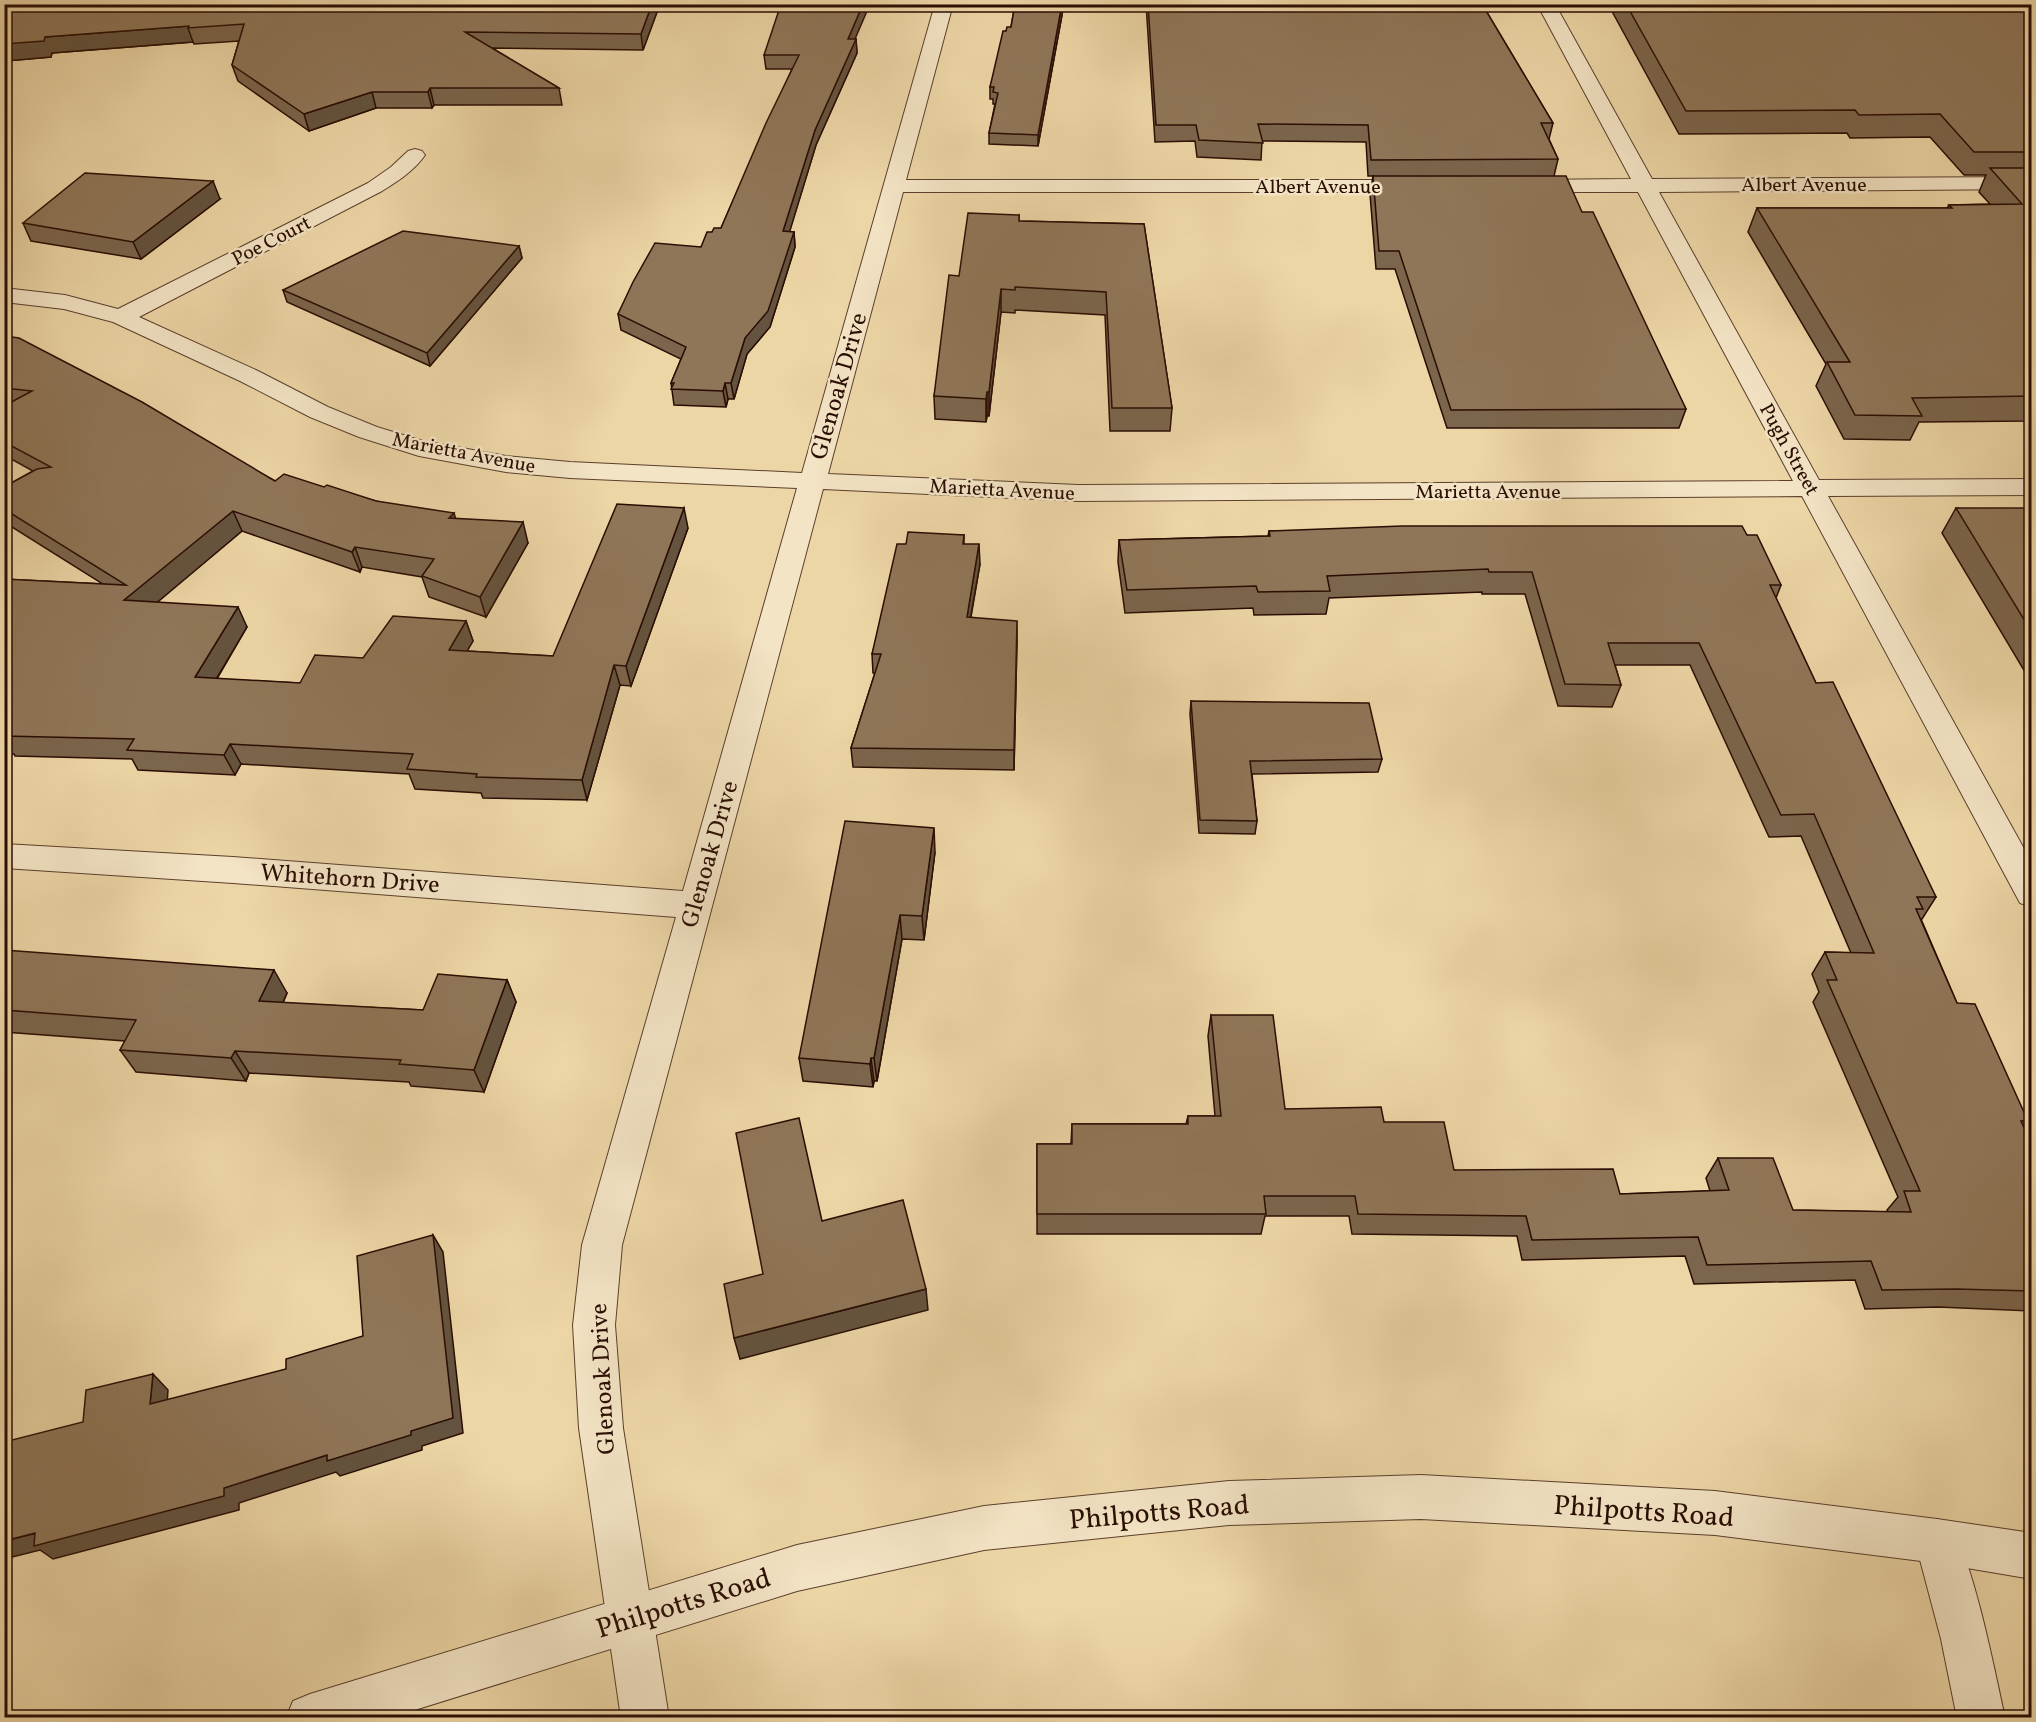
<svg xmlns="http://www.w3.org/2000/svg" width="2036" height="1722" font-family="Vollkorn,serif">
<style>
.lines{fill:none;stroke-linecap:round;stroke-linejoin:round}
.minor-casing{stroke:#5b3f2c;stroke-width:2}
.tertiary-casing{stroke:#5b3f2c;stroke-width:2}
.minor{fill:#f3e4c5;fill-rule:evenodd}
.tertiary{fill:#f3e4c5;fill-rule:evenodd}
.wall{fill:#7b654c;stroke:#2a0d03;stroke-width:1.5}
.shaded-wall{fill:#64533e;stroke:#2a0d03;stroke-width:1.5}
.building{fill:#8f7658;stroke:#2a0d03;stroke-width:1.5}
.labels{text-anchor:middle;stroke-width:5;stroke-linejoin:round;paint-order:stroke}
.far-street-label{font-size:20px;fill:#2a0d03;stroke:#f3e4c5}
.street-label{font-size:24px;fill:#2a0d03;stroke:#f3e4c5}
.near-street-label{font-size:28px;fill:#2a0d03;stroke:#f3e4c5}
</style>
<rect width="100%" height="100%" fill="#edd6a6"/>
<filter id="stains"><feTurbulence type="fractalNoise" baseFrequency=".00333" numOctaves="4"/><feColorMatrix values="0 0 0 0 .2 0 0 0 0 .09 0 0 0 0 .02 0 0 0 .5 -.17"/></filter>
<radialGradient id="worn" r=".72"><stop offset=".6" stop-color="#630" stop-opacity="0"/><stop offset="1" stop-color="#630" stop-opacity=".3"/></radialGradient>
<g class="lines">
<defs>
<g id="minor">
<path d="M935 4H953L906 180H1416L1423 182 1427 186 1423 190 1416 192H903L828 474 1078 485 1793 481 1638 192H1525L1518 190 1514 186 1518 182 1525 180 1631 179 1537 4H1555L1652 179 2032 177V189L1659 192 1819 480 2032 479V495L1828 496 2032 863V907L2020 903 1802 496 1078 501 823 489 622 1245 615 1325 623 1428 669 1718H621L579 1428 573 1325 582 1245 676 917 233 883 4 868V844L233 857 683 891 797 488 570 478 506 472 419 456 359 437 310 417 240 381 113 322 64 309 4 302V288L65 295 118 309 368 183 391 167 408 151 415 149 422 151 425 155C415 170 398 181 382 191L139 317 258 371 328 407 377 427 423 441 506 456 570 462 802 473Z"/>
<path d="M1937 1519 1953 1525C1978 1586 1991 1653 2005 1718H1957L1941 1639 1915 1541 1921 1525Z"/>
</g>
<polygon id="tertiary" points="1421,1475 1715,1491 1937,1519 2032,1533 2032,1579 1937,1563 1715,1535 1421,1519 1229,1525 984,1550 797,1591 389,1718 286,1718 293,1701 310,1694 797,1545 984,1506 1229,1481"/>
</defs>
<use href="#minor" class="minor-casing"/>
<use href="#tertiary" class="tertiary-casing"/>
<use href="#minor" class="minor"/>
<use href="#tertiary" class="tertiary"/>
</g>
<g class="wall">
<polygon points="4,4 660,4 643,50 492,48 559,88 562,105 434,105 432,108 376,108 309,131 238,81 232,65 239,41 194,44 193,42 52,53 51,57 6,61"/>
<polygon points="1015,4 1064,4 1038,146 989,144 989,133 995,104 993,104 993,99 990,99 990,87 1006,31 1011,27"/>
<polygon points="1146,4 1482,4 1553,123 1549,139 1558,159 1554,176 1582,212 1686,409 1679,428 1447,428 1395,269 1376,269 1370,194 1373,176 1368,176 1366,142 1262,141 1261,160 1197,157 1195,141 1155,142"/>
<polygon points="1608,4 2031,4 2031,421 1919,422 1910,440 1844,439 1816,386 1826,364 1748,232 1757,208 1947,208 1949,205 1990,204 1979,192 1986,175 1964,175 1930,137 1850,138 1847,133 1679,134"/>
<polygon points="856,39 857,53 816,145 789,232 794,232 795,247 770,327 747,354 734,399 728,399 726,407 674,405 671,383 681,359 621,330 618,314 701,247 712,232 721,228 792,69 766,69 764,55"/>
<polygon points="220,199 141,259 31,241 23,223"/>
<polygon points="1019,215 1019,221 1144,224 1172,408 1170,431 1110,431 1105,315 1015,310 1015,313 1001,312 989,416 987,416 986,422 935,419 934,396 959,276"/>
<polygon points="519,246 522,258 430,366 287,302 283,290"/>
<polygon points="4,336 275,481 324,487 376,501 455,519 528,543 486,617 429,597 422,577 362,567 360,572 242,531 157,602 247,627 217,679 300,683 363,658 466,621 473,641 467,651 553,656 688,528 631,686 620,685 587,800 483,798 481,793 415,789 409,774 241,764 235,775 138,770 132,759 15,756 14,754 4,754 4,579 103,584 4,522 4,487 33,471 4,455"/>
<polygon points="1956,508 2031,519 2031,682 1942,533"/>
<polygon points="1269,531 1747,535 1781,585 1776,598 1816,683 1936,897 1922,919 1921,919 1957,1003 2028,1121 2023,1126 2031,1143 2031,1311 1938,1307 1865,1309 1855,1280 1694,1284 1685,1256 1522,1260 1517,1236 1352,1234 1349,1216 1265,1216 1261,1234 1037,1234 1037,1144 1071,1144 1072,1124 1186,1124 1188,1116 1215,1116 1208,1036 1211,1015 1285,1109 1384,1122 1454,1170 1620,1194 1710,1191 1706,1178 1718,1158 1793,1210 1888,1212 1887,1210 1898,1197 1813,1002 1819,992 1812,974 1825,952 1851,953 1801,836 1769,837 1690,665 1615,665 1621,685 1612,707 1558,706 1525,594 1482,594 1482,592 1329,598 1326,614 1254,615 1253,608 1125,613 1118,562 1119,540 1268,536"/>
<polygon points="964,535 964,544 980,564 971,617 1017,640 1014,770 853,767 851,748 875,673 873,673 872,654 906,544"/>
<polygon points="1191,701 1382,759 1378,772 1252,774 1257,821 1255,834 1199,833 1190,714"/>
<polygon points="935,852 924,940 902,939 877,1081 874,1081 873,1087 803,1081 799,1058"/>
<polygon points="4,950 287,993 283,1003 423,1010 507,980 516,1002 484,1092 411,1086 409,1082 249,1073 246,1081 136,1072 120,1050 125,1041 4,1032"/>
</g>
<g class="shaded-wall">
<polygon points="652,4 660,4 643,50 641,34"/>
<polygon points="863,4 870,4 849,53 848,39"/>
<polygon points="1062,4 1064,4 1038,146 1038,135"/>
<polygon points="189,26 188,28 193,42 52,53 51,57 6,61 4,63 4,44 45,37"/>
<polygon points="856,39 857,53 816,145 785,247 783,231 815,130"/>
<polygon points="430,88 434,105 432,108 428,92"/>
<polygon points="372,92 376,108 309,131 304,114"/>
<polygon points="213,181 220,199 141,259 133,242"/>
<polygon points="794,232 795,247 770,327 747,354 734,399 731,383 745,338"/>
<polygon points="519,246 522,258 430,366 427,353"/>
<polygon points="1001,289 1001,312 989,416 989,392"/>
<polygon points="725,383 728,399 726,407 723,391"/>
<polygon points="987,392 987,416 986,422 986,399"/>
<polygon points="684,508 688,528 631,686 626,666"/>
<polygon points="233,511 242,531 135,621 124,600"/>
<polygon points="454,513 460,533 449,518"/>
<polygon points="523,522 528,543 486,617 480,597"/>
<polygon points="979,544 980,564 967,637 967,617"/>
<polygon points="355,547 362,567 360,572 352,552"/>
<polygon points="238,607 247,627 205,698 195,677"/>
<polygon points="466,621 473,641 456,670 449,650"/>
<polygon points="1017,621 1017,640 1014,770 1014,750"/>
<polygon points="614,665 620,685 587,800 582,780"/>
<polygon points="230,744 241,764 235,775 224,755"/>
<polygon points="934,828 935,852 924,940 922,916"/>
<polygon points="900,915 902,939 877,1081 874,1058"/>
<polygon points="274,970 287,993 273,1024 259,1001"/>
<polygon points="507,980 516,1002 484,1092 474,1070"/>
<polygon points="235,1051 249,1073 246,1081 231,1058"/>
<polygon points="871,1058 874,1081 873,1087 870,1064"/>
<polygon points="433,1235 443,1252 463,1433 422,1446 422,1450 340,1476 336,1472 239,1503 239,1510 53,1559 40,1550 4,1559 4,1541 224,1488 327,1455 411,1431"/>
<polygon points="926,1289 928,1310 740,1359 734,1338"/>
<polygon points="153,1374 168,1390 166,1419 150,1404"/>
</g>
<g class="building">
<polygon points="4,4 652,4 641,34 465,32 559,88 430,88 428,92 372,92 304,114 232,65 244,24 188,28 189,26 45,37 44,41 4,44"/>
<polygon points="781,4 863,4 848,39 856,39 815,130 783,231 794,232 768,311 745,338 731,383 725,383 723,391 671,389 674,383 671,383 686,347 618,314 633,282 655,243 701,247 707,232 712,232 714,228 721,228 766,123 799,55 764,55"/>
<polygon points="1015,4 1062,4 1038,135 989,133 998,93 993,92 994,87 990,87 1003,31 1006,31 1007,27 1011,27"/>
<polygon points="1148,4 1482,4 1553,123 1541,123 1558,159 1371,160 1368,125 1258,124 1263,143 1199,140 1196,125 1156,125"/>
<polygon points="1626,4 2031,4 2031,152 1974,152 1940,114 1859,115 1855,110 1686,111"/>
<polygon points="1990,168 2031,168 2031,396 1912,398 1922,416 1855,415 1827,362 1850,362 1757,208 1952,208 1949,205 2022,204"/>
<polygon points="85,173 213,181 133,242 23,223"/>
<polygon points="1373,176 1566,176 1582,212 1593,212 1686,409 1451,410 1399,251 1379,251"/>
<polygon points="968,213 1019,215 1019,221 1144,224 1172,408 1112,408 1106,292 1015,287 1015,290 1001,289 989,392 987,392 986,399 934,396 949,275 959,276"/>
<polygon points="403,231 519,246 427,353 283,290"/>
<polygon points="4,336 19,338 142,402 275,481 284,474 324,487 327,485 376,501 454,513 449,518 523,522 480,597 422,576 434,559 355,547 352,552 233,511 124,600 238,607 195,677 300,683 315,655 363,658 393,616 466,621 449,650 553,656 617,504 684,508 626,666 614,665 582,780 476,777 477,774 407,769 413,754 230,744 224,755 127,750 134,739 4,736 4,579 126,585 4,509 4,487 37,469 51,467 4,442 4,406 32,391 4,388"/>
<polygon points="1956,508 2024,508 2031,519 2031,631"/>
<polygon points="1402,526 1742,526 1747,535 1757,535 1781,585 1770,585 1816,683 1833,682 1936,897 1917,897 1923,909 1916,909 1957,1003 1975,1004 2028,1121 2021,1121 2031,1143 2031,1291 1956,1289 1882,1290 1871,1261 1707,1265 1698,1237 1532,1240 1526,1216 1358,1214 1355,1196 1264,1196 1266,1214 1037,1214 1037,1144 1072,1144 1072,1124 1188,1124 1188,1116 1221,1116 1211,1015 1273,1015 1285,1109 1381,1107 1384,1122 1444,1122 1454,1170 1613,1169 1620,1194 1729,1190 1718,1158 1773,1158 1793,1210 1911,1212 1904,1191 1920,1191 1827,980 1837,980 1825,952 1874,953 1814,814 1781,815 1699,643 1608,643 1621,685 1565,684 1532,572 1489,572 1488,569 1327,576 1330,591 1258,592 1256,586 1127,590 1119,540 1270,536 1269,531"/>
<polygon points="908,532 964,535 963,544 979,544 967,617 1017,621 1014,750 851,748 881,654 872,654 897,544 906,544"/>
<polygon points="1191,701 1369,703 1382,759 1250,761 1257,821 1200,820"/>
<polygon points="845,821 934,828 922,916 900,915 874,1058 871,1058 870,1064 799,1058"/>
<polygon points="4,950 274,970 259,1001 423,1010 438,974 507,980 474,1070 399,1064 401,1060 235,1051 231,1058 120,1050 136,1020 4,1010"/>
<polygon points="799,1118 822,1221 903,1200 926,1289 734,1338 724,1284 763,1274 736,1133"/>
<polygon points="433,1235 453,1418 411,1431 411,1435 327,1461 327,1455 224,1488 224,1496 34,1546 35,1533 4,1541 4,1442 83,1422 86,1390 153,1374 150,1404 286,1369 286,1359 363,1336 357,1256"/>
</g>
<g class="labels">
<g class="far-street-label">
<text x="1804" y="191">Albert Avenue</text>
<text x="1318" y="193">Albert Avenue</text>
<text transform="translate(271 240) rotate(-27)" y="7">Poe Court</text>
<text transform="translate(1790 449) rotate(61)" y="7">Pugh Street</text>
<text transform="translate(464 452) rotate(11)" y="7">Marietta Avenue</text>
<text transform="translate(1002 489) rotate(3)" y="7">Marietta Avenue</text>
<text x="1488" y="498">Marietta Avenue</text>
</g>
<g class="street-label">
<text transform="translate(838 386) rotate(-74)" y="8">Glenoak Drive</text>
<text transform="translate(709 854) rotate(-74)" y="8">Glenoak Drive</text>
<text transform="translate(350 878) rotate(4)" y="8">Whitehorn Drive</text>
<text transform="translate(602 1379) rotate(-93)" y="8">Glenoak Drive</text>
</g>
<g class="near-street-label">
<text transform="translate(1644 1510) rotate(4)" y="10">Philpotts Road</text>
<text transform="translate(1159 1511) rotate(-5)" y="10">Philpotts Road</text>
<text transform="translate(683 1602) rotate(-17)" y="10">Philpotts Road</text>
</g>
</g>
<rect width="2036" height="1722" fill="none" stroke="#edd6a6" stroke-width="24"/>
<rect x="6" y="6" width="2024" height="1710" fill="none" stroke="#2a0d03" stroke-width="3"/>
<rect x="12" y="12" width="2012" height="1698" fill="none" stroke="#2a0d03" stroke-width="1.5"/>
<rect width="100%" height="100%" filter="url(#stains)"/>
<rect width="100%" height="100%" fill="url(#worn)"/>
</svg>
